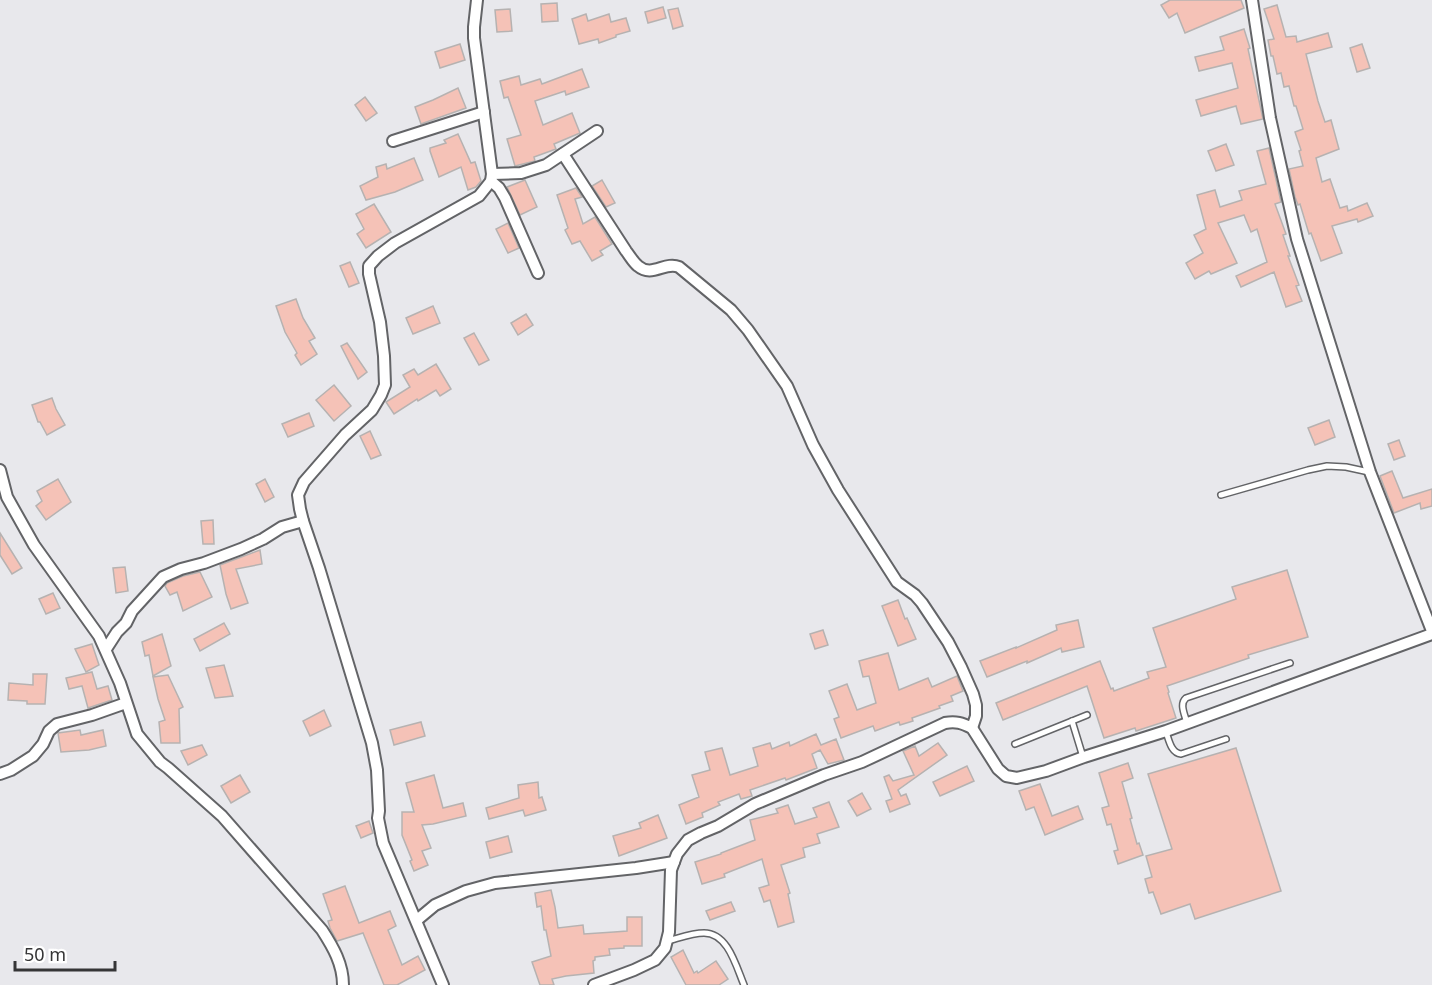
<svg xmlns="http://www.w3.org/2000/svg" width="1432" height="985" font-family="'Noto Sans',sans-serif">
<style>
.building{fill:#f5c2b7;stroke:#b6b2b1;stroke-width:1.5}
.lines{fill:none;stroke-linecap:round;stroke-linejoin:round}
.service-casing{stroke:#636467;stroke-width:8}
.minor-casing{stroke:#636467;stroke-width:14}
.service{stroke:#fff;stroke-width:5}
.minor{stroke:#fff;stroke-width:10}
</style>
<rect width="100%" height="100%" fill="#e8e8ec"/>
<g class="building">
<polygon points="1170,0 1241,0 1244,8 1185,33 1177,13 1169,18 1161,5"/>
<polygon points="557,3 558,21 542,22 541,4"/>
<polygon points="1277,5 1286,37 1296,36 1297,42 1328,33 1332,47 1306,54 1318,101 1325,122 1331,120 1339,149 1316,158 1322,182 1330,179 1340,208 1347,206 1348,211 1367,203 1373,216 1358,222 1357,219 1332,226 1342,253 1321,261 1311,233 1309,234 1300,204 1298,205 1295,197 1289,169 1303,166 1299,151 1301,150 1295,132 1303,129 1296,106 1294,106 1289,86 1284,87 1281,73 1277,74 1273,56 1271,56 1268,40 1274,39 1264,9"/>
<polygon points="663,7 666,18 648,23 645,12"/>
<polygon points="678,8 683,26 673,29 668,10"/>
<polygon points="510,9 512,31 497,32 495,10"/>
<polygon points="586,14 588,21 609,14 611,22 626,18 630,31 616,35 616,37 599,43 598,39 579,44 572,19"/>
<polygon points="1244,29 1250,48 1248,49 1263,119 1241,124 1236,106 1201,116 1196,100 1238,88 1232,63 1199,71 1195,57 1224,50 1220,37"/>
<polygon points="460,44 465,60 440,68 435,52"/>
<polygon points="1362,44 1370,68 1357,72 1350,48"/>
<polygon points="582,69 589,87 566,95 565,91 535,101 543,125 572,113 580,133 554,144 556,149 534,157 535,161 515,166 507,139 521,135 508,97 504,98 500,81 519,76 521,85 540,79 542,84"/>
<polygon points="458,88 466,108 421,124 415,107 433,100"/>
<polygon points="365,97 377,113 366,121 355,105"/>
<polygon points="458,134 471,163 475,162 481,181 476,187 468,190 461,167 439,177 430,151 430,148 446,143 444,140"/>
<polygon points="1226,144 1234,165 1216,171 1208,151"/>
<polygon points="1269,148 1281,202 1275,204 1286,234 1283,235 1290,256 1288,256 1299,285 1296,286 1302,301 1286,307 1274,272 1241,287 1236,276 1267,262 1257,229 1251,232 1244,215 1218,223 1237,263 1211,274 1209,271 1195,279 1186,263 1203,253 1194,235 1206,229 1197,195 1215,190 1220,207 1242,200 1239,191 1266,184 1257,151"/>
<polygon points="414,158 423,180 395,192 366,200 360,186 378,177 376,167 386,164 387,169"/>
<polygon points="525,180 537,207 520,215 507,187"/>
<polygon points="602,180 615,203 606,207 592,186"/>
<polygon points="576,188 582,197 575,199 583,224 595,217 612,244 600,251 603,255 592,261 580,241 572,244 565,230 568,228 557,195"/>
<polygon points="374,204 391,232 366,248 357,234 364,229 356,214"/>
<polygon points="508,223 519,248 508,253 496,229"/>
<polygon points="350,262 359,283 349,287 340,266"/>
<polygon points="296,299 303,318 315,338 309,341 317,354 301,365 295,355 297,353 285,332 276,306"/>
<polygon points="433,306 440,323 413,334 406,318"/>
<polygon points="526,314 533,325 518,335 511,323"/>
<polygon points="474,333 489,360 479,365 464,338"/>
<polygon points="347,343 367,372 358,379 341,346"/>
<polygon points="436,364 451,389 440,396 436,390 418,401 417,399 394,414 386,402 410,387 403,375 414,369 418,375"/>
<polygon points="334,385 351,406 334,421 316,400"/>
<polygon points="52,398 56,409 65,425 47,435 40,422 38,422 32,405"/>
<polygon points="309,413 314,426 288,437 282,424"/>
<polygon points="1329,420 1335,437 1315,445 1308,428"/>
<polygon points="370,431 381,455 371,459 360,436"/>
<polygon points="1399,440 1405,456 1394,460 1388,444"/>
<polygon points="1392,471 1403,498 1432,489 1432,506 1421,509 1420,503 1394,513 1380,476"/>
<polygon points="58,479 71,502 46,520 36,506 42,501 37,491"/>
<polygon points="265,479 274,497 265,502 256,484"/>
<polygon points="213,520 214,544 203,544 201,521"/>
<polygon points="0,533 22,568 12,574 0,555"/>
<polygon points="260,550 262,564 236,569 248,603 231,609 226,594 220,565"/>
<polygon points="125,567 128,591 116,593 113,568"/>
<polygon points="1287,570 1308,637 1248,655 1249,658 1167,686 1169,692 1168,693 1176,718 1136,731 1135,728 1104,738 1087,686 1003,720 996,703 1100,661 1111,689 1113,688 1114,691 1149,678 1147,672 1166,667 1153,628 1236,599 1232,587"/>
<polygon points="200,572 212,597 183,611 177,592 170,595 165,586 167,583 183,576"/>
<polygon points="53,593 60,608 46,614 39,599"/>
<polygon points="898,600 905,619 907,618 916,639 898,646 882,606"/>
<polygon points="1078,620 1084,647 1062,652 1061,648 1027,663 1027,661 987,677 980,661 1016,647 1016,648 1057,630 1056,625"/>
<polygon points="224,623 230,634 200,651 194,639"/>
<polygon points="823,630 828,645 815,649 810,634"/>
<polygon points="162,634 171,666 153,676 149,655 145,656 142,642"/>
<polygon points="92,644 99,665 86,672 75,649"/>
<polygon points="888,653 899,690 928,678 932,687 957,676 963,691 951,696 953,701 939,706 940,708 912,718 913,721 900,725 899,722 875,731 873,726 841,738 834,719 839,717 829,691 847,684 857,710 876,703 869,676 863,677 859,661"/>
<polygon points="224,665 233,696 215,698 206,668"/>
<polygon points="92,672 97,689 108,686 112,700 88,708 82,686 69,689 66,678"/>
<polygon points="33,674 47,674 45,704 27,704 27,701 8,700 9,683 33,685"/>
<polygon points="168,675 183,707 179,709 180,743 161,743 159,722 165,720 158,699 153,677"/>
<polygon points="324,710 331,726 310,736 303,721"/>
<polygon points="421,722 425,736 394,745 390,730"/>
<polygon points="80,730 81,735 103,730 106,746 89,750 61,752 58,733"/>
<polygon points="816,734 821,745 836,739 844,760 828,764 820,750 812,754 817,768 786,780 785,778 750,790 752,796 741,799 739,794 718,802 720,805 702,813 703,817 686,824 679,805 699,797 692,775 710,770 705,752 722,748 730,775 758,766 753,748 770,743 772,749 789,742 790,746"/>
<polygon points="938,743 947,755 898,790 901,796 906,794 910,804 890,812 886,801 892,799 884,777 889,775 893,781 914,775 903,751 915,746 919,756"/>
<polygon points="202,745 207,755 188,765 181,751"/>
<polygon points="1236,748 1281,891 1195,919 1190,904 1161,914 1153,892 1149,893 1145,879 1152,877 1146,856 1172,849 1148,774"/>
<polygon points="1128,763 1133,778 1122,782 1132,818 1130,819 1137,844 1139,843 1143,855 1118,864 1114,851 1118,850 1111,824 1107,825 1102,808 1109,806 1099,773"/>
<polygon points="967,766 974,781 940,796 933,782"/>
<polygon points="240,775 250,792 231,803 221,786"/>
<polygon points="434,775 443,808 463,803 466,816 433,824 422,825 431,848 422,851 428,865 414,871 410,861 412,860 402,835 402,812 414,812 406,783"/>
<polygon points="538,782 539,798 542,797 546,810 525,816 523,810 489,819 486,808 519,798 518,785"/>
<polygon points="1040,784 1052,816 1078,806 1083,819 1045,835 1034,807 1026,810 1019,791"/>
<polygon points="862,793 871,809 857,816 848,801"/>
<polygon points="829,802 839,827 817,834 820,843 803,848 805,857 781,865 790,893 788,894 794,922 778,927 770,900 764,902 759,888 769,885 762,859 724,874 725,877 702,884 695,862 721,854 721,853 755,840 750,820 778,813 776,809 788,805 795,824 817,817 813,808"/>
<polygon points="658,815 667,838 619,856 613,836 641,828 639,823"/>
<polygon points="369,821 373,833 361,838 356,826"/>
<polygon points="508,836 512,852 490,858 486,842"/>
<polygon points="345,886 359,923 390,911 396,926 388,930 402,965 418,956 425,970 397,985 384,985 363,933 337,941 330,928 328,921 332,920 323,894"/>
<polygon points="551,890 555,907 558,928 583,925 584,934 614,932 627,931 627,917 642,917 642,946 624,946 624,948 609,949 610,955 595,957 595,960 593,961 594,973 566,976 552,979 554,985 540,985 532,962 551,956 546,930 544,930 541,906 537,907 535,893"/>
<polygon points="731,902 735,911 710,920 706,911"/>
<polygon points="683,950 694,973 697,971 698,973 716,961 728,979 719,985 686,985 671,957"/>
</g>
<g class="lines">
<defs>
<g id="service">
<polyline points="1221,495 1308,470 1327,466 1346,467 1369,472"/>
<polyline points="1072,721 1083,757"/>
<path d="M1187 723C1185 715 1179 704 1186 698L1290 663"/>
<path d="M1166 732C1169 740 1171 753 1181 754L1226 739"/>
<polyline points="1015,744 1087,715"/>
<path d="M667 941C679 938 692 933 704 933 728 933 736 966 744 985"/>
</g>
<g id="minor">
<polyline points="1252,0 1270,118 1297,239 1370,472 1432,631"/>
<polyline points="393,141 484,112"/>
<path d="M563 154 626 251C630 256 633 262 638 266 652 278 665 261 679 267L731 310 748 330 787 386 813 445 838 490 897 582 915 595 922 603 948 642 961 667 973 694 976 705V716L972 728"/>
<polyline points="492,174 521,173 546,165 597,131"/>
<polyline points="491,181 499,188 505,198 538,273"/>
<path d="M0 470 7 497 34 545 99 636 120 683 137 734 160 762 168 768 222 816 322 930C333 947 343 964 343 985"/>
<polyline points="106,649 117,632 126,623 132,611 163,577 181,569 204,563 241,549 263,539 282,527 303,521"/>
<polyline points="0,774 11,770 33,756 43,744 49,731 57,724 92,715 126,703"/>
<polyline points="417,920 435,905 466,891 495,883 636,868 674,862"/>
<polyline points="443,985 383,843 378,818 379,811 377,770 372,743 319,568 303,521 300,509 298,495 304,482 345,435 372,410 381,395 385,385 384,356 380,322 369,274 369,266 378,256 395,243 479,196 491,181 492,174 474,38 474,27 477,0"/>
<path d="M594 985 634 970 655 960 665 948 669 932 671 870 677 854 688 840 701 833 718 826 755 804 824 775 862 762 945 723C956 721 962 723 972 728L998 769 1006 776 1017 778 1046 771 1084 757 1166 731 1432 634"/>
</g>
</defs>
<use href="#service" class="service-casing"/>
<use href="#minor" class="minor-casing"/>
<use href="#service" class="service"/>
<use href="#minor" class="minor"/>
</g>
<path d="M15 961v9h100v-9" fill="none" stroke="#353536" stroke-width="3"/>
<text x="24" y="961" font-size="18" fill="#353536" stroke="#ffffff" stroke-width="4.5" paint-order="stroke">50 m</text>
</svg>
